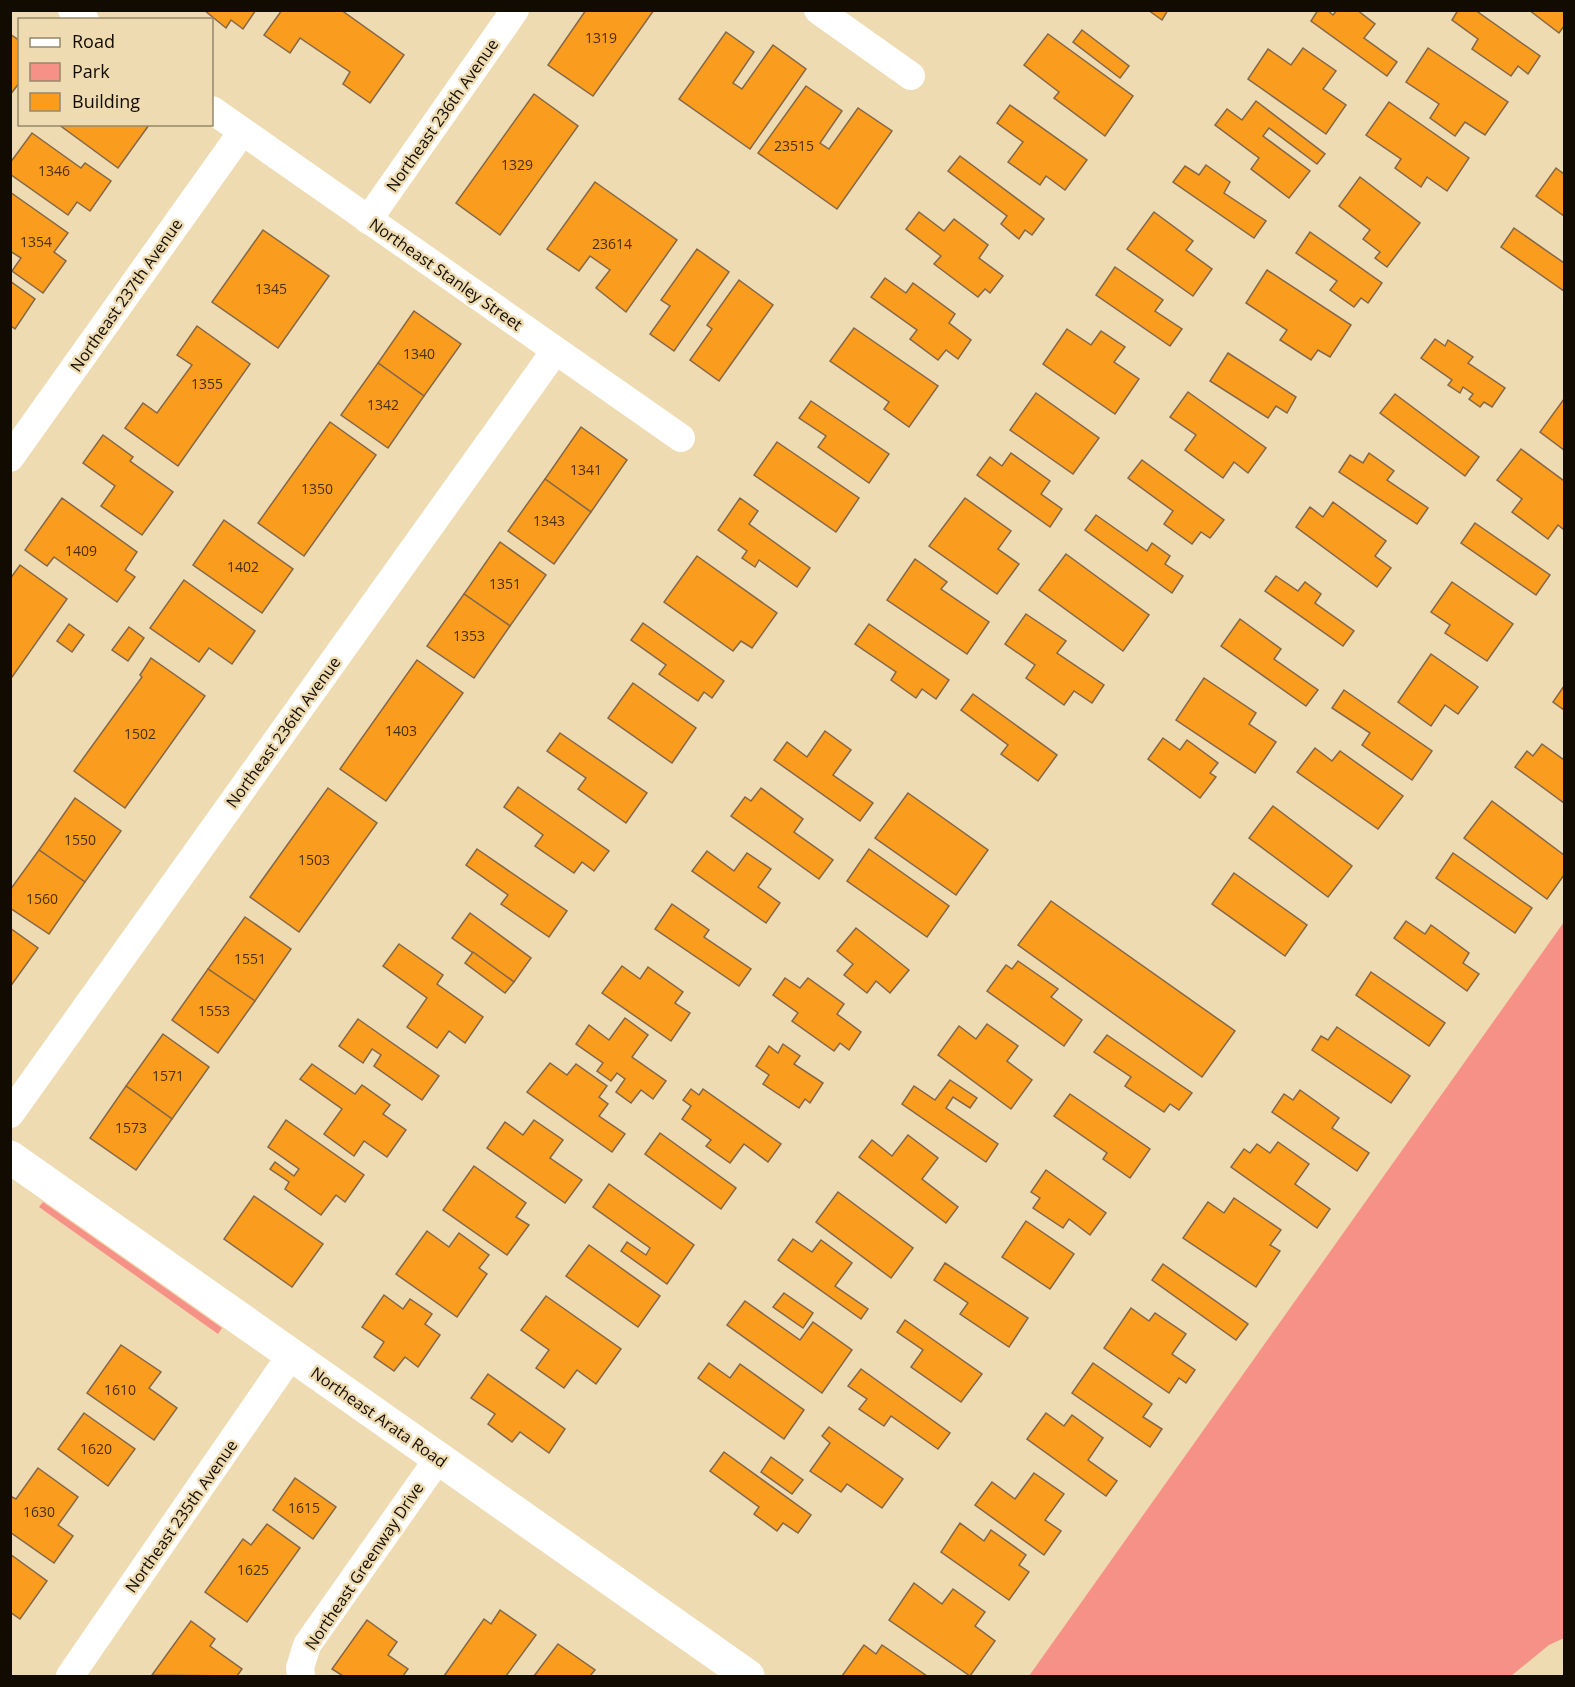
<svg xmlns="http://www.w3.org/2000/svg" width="1575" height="1687" font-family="'Open Sans',sans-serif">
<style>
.green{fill:#f69187}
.building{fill:#fa9c1d;stroke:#856748;stroke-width:1.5}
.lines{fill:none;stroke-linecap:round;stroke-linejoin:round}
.street{stroke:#fff;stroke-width:28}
.secondary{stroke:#fff;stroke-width:33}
.labels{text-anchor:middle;stroke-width:5;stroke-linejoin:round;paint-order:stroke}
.number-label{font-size:14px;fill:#4b2f08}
.street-label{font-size:16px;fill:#110b01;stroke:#eedbb1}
</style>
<rect width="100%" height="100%" fill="#eedbb1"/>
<g class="green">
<polygon points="1564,922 1564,1638 1549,1645 1511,1676 1029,1676"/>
<polygon points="43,1202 222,1328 218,1334 39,1207"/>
</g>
<g class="building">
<polygon points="204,10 256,10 243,29 231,20 226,28"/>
<polygon points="282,10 341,10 404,55 370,103 343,84 350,72 300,38 290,53 264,35"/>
<polygon points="586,10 654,10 593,96 548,65"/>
<polygon points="1148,10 1168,10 1162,20"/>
<polygon points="1318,10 1327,10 1333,15 1337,10 1357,10 1375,24 1364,38 1397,62 1387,76 1311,21"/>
<polygon points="1458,10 1475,10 1540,56 1528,74 1518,66 1511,76 1472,49 1478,39 1452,20"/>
<polygon points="1529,10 1564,10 1564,26 1559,33"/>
<polygon points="1082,30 1129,66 1120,78 1073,42"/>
<polygon points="726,32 754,52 733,83 742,89 773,45 806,69 750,149 679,99"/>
<polygon points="10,34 20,41 20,82 10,95"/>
<polygon points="1048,34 1133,96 1105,136 1054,98 1059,92 1024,65"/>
<polygon points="1303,48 1336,71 1323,89 1346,105 1326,134 1248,79 1268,49 1291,65"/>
<polygon points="1428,48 1508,102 1485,135 1465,122 1455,136 1430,118 1439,104 1406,82"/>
<polygon points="806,86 842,111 820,143 829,149 858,108 892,131 837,209 758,153"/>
<polygon points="534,94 578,126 500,235 456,203"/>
<polygon points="1256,101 1325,154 1317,164 1269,128 1263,136 1310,171 1289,198 1251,169 1259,158 1215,125 1227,109 1242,120"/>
<polygon points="1389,102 1469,158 1447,191 1427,177 1421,187 1395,168 1401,159 1366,135"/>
<polygon points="1010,105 1087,160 1065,190 1046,176 1040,185 1008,162 1023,142 997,123"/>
<polygon points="58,124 148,124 149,125 118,168"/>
<polygon points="32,133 81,168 85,163 111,181 90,211 77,202 68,215 10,174 10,163"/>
<polygon points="960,156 1044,219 1032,235 1025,230 1019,239 1001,224 1007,216 948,171"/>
<polygon points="1206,165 1230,182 1224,193 1266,221 1254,238 1173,182 1185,166 1199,175"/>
<polygon points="1556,168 1564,174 1564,216 1536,196"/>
<polygon points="1360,177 1420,223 1387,267 1375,258 1380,252 1363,239 1370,230 1339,206"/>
<polygon points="595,182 677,240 626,312 596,288 610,270 590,256 579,271 547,249"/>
<polygon points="10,192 68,233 54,252 66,261 43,293 12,271 21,258 10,251"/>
<polygon points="919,212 944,231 954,219 988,245 979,258 1003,276 990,293 985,289 978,297 934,264 941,256 906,229"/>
<polygon points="1154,212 1193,241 1186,250 1212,269 1193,296 1127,249"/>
<polygon points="1514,228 1564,263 1564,291 1501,247"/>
<polygon points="263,230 329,276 278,348 212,302"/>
<polygon points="1310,232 1382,283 1368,303 1361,298 1354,307 1330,290 1337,281 1296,253"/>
<polygon points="697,249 729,272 674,351 650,334 670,306 661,300"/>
<polygon points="1115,267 1163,300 1155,311 1182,329 1170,346 1096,295"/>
<polygon points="1267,270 1351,325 1330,357 1318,350 1311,360 1280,340 1287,330 1246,303"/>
<polygon points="885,278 906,293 913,283 955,314 949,323 971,340 958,359 946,350 938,360 910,339 917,330 871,297"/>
<polygon points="739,280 773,305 719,381 690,360 712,329 707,325"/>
<polygon points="10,281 35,299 15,329 10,325"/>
<polygon points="414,311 461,344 424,396 378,363"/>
<polygon points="197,326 250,364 178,466 125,428 143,403 157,413 192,365 177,355"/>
<polygon points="854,328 938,386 909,427 884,409 889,402 830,361"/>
<polygon points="1067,329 1091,345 1101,331 1125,347 1114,362 1139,379 1115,414 1043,364"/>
<polygon points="1435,339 1445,346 1448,340 1473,357 1468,363 1505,388 1492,407 1484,402 1480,407 1469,399 1473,394 1463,387 1460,393 1448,385 1452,380 1421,358"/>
<polygon points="1228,353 1296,397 1287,413 1276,406 1268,418 1210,381"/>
<polygon points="378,363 424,396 388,448 341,415"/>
<polygon points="1188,392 1266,448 1248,473 1234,462 1223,478 1185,450 1196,435 1170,417"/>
<polygon points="1036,393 1099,438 1073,474 1010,430"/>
<polygon points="1395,394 1479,457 1465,476 1380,413"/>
<polygon points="1564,399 1564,450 1540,432"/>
<polygon points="811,401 889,454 869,483 818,447 826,436 799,418"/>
<polygon points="330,422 376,455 304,556 258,523"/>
<polygon points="581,427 627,460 591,512 545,479"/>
<polygon points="103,435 133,457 130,461 173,492 142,535 101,506 115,486 83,463"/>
<polygon points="777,442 859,498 836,532 754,475"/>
<polygon points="1521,449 1564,481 1564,530 1558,525 1548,539 1512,512 1522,499 1497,480"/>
<polygon points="1011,453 1050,481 1041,494 1062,509 1050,527 977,475 990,457 1002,466"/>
<polygon points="1369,453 1394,471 1387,480 1428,508 1417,524 1339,472 1350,455 1363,463"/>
<polygon points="1142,460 1224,520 1210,538 1201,532 1192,544 1164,524 1173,511 1128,478"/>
<polygon points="545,479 591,512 554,564 508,531"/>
<polygon points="62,498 137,552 125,570 135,577 117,602 54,557 47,566 25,550"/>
<polygon points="740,498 758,511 749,524 810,568 797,587 759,560 755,567 742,558 747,551 718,530"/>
<polygon points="965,498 1011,531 998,549 1019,564 997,594 929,546"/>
<polygon points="1333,502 1386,541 1375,556 1391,568 1377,587 1296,527 1310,507 1323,517"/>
<polygon points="1096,515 1147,551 1152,543 1170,556 1165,564 1183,576 1172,593 1085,530"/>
<polygon points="224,520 293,569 262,613 193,565"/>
<polygon points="1475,523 1550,575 1536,595 1461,543"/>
<polygon points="500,542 546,575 510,626 464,594"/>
<polygon points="1066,554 1149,615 1123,651 1039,590"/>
<polygon points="697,556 777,613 752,648 741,641 733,651 664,602"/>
<polygon points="915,559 947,582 941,589 989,622 967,654 887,600"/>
<polygon points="20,565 67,599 10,680 10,579"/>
<polygon points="1276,576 1298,591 1305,582 1321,594 1315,603 1354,631 1343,646 1265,591"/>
<polygon points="184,580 255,631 232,664 209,648 199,662 150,628"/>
<polygon points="1452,582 1513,624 1487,661 1445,633 1450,625 1431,612"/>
<polygon points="464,594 510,626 474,678 427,646"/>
<polygon points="1026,614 1066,641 1057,653 1104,685 1092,703 1074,691 1064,705 1026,678 1035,665 1005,644"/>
<polygon points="1240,619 1281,649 1274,659 1318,690 1306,706 1221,646"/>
<polygon points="643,623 724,681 712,698 704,692 698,701 659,674 666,665 631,640"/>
<polygon points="69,624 84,635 72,652 57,641"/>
<polygon points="869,624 949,680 936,699 922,689 916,698 891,680 896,672 855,644"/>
<polygon points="129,627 144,638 128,661 112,650"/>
<polygon points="1431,654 1478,687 1458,714 1445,705 1431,726 1398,702"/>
<polygon points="151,658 205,696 125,808 74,771 142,677 140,675"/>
<polygon points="417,660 463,693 386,801 340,769"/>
<polygon points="1204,678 1256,713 1249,724 1276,742 1255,773 1176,720"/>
<polygon points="633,683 696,728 672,763 608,718"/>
<polygon points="1564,686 1564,710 1553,702"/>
<polygon points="1344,690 1432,751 1412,780 1362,745 1370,733 1332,708"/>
<polygon points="973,694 1057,755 1038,781 1001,754 1008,745 961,710"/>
<polygon points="825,731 851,750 833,775 873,803 860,821 774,760 787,742 807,757"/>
<polygon points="560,733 647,793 626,823 578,789 586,778 547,751"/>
<polygon points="1163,738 1180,750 1187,740 1218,763 1210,773 1216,777 1200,798 1148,759"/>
<polygon points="1542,744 1564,760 1564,803 1515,767 1527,751 1533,756"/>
<polygon points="1315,748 1332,761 1340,751 1403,796 1378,829 1297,772"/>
<polygon points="518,787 609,851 594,871 582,862 574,873 535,846 543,835 504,807"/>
<polygon points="328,788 377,823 299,932 250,897"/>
<polygon points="761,788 803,819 794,832 833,860 819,879 731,816 745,797 751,801"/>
<polygon points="908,793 988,850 956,895 875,838"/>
<polygon points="75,798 121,831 85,882 39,850"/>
<polygon points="1492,801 1564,855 1564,875 1547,899 1464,838"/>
<polygon points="1273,806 1352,866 1328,897 1249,838"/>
<polygon points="477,849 567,911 549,937 501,904 508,895 466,865"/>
<polygon points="869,849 949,906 927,937 847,881"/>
<polygon points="39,850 85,882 49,934 10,908 10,890"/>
<polygon points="707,851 734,871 747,853 771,869 758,887 780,903 766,923 692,871"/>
<polygon points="1453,853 1532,908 1515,933 1436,878"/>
<polygon points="1234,873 1307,925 1285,956 1212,904"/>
<polygon points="1051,901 1235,1031 1202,1077 1018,945"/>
<polygon points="672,904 709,930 704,937 751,969 739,986 655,929"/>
<polygon points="470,913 531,958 514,982 452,938"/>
<polygon points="245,917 291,949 255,1001 208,969"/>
<polygon points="1406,921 1425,934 1431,925 1469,953 1463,963 1479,974 1467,991 1394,938"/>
<polygon points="10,928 38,948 10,987"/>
<polygon points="856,928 909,970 890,993 876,981 867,993 844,975 853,964 837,951"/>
<polygon points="399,944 443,975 437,984 483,1017 465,1043 449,1031 437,1048 407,1027 427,998 383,966"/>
<polygon points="473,952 514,982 505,993 465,963"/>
<polygon points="1018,961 1058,989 1051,997 1082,1020 1064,1046 987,991 1006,965 1012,969"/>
<polygon points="622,966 640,979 648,967 683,992 675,1003 690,1013 671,1041 602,993"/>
<polygon points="208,969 255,1001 218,1053 172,1020"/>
<polygon points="1371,972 1445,1023 1429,1046 1356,995"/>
<polygon points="785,978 800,988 808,978 844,1004 837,1014 861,1032 849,1050 840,1043 834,1051 792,1021 798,1013 773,995"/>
<polygon points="625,1018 648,1035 632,1057 666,1081 653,1099 641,1090 631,1103 616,1092 625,1079 617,1073 611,1081 597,1071 603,1063 576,1044 589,1025 609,1040"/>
<polygon points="358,1019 439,1076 422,1100 374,1066 381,1055 372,1049 363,1063 339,1046"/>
<polygon points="987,1024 1018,1046 1007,1061 1032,1080 1011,1109 938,1055 959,1026 976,1039"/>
<polygon points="1337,1027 1410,1076 1391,1103 1312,1050 1321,1036 1328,1040"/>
<polygon points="163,1034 209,1067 172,1119 126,1086"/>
<polygon points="1107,1035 1192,1093 1179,1110 1170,1104 1164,1112 1125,1086 1131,1077 1094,1052"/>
<polygon points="783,1044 800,1056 794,1064 823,1083 810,1103 805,1099 799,1108 763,1084 769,1075 756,1066 769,1046 778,1053"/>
<polygon points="550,1063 567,1075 576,1064 607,1086 599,1097 608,1104 599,1116 625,1134 612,1152 527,1092"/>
<polygon points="312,1064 355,1094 362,1085 390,1105 383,1114 406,1130 387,1157 364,1141 354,1156 324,1134 342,1109 300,1079"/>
<polygon points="950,1080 977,1098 970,1108 953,1097 946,1108 998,1144 986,1162 902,1104 914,1086 935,1100"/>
<polygon points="126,1086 172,1119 136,1170 90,1138"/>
<polygon points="691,1089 699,1095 703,1089 781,1144 768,1162 744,1144 730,1163 706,1146 711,1140 682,1119 691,1106 683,1100"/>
<polygon points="1300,1090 1339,1118 1332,1128 1369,1153 1357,1171 1272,1112 1284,1094 1293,1100"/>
<polygon points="1070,1094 1150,1149 1130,1178 1103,1159 1107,1153 1054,1116"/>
<polygon points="286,1120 364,1175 345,1202 336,1195 321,1215 285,1189 289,1182 270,1169 275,1162 294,1176 299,1169 268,1147"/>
<polygon points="534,1120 563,1140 550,1158 582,1180 565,1203 487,1148 505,1122 523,1135"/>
<polygon points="660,1133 736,1188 721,1209 645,1154"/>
<polygon points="908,1135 938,1158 922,1179 958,1207 946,1223 859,1157 872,1140 892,1156"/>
<polygon points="1278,1142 1309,1164 1295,1184 1330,1209 1317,1228 1231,1167 1244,1149 1250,1153 1257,1144 1270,1153"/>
<polygon points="474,1166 526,1203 516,1217 529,1225 507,1255 443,1210"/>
<polygon points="1046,1170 1106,1213 1090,1235 1069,1219 1063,1228 1033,1208 1040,1198 1031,1192"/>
<polygon points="609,1184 694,1245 667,1284 621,1251 627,1242 646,1255 650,1248 593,1207"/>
<polygon points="838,1192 913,1248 891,1278 816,1222"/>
<polygon points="254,1196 323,1244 292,1287 224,1239"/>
<polygon points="1234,1198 1281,1230 1270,1245 1280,1251 1256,1287 1183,1238 1208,1202 1224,1213"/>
<polygon points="1026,1221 1074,1254 1050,1289 1002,1257"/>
<polygon points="427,1231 449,1247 459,1233 489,1255 479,1268 487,1274 457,1317 396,1274"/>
<polygon points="793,1239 812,1252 821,1240 852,1263 835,1286 868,1309 861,1319 778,1260"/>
<polygon points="589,1245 660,1296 638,1327 566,1276"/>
<polygon points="945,1263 1028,1318 1009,1347 960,1314 968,1303 934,1280"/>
<polygon points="1163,1264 1248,1324 1236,1340 1152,1280"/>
<polygon points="784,1293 813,1313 803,1328 773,1307"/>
<polygon points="384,1295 403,1309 410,1299 432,1314 425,1324 440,1335 418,1367 405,1357 394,1371 374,1357 384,1342 362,1327"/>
<polygon points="546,1296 621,1349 596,1384 577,1370 564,1388 536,1368 549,1350 521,1330"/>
<polygon points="745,1301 800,1340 813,1322 852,1350 822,1393 727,1325"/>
<polygon points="1131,1308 1149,1321 1155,1313 1186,1334 1172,1354 1195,1370 1186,1383 1179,1378 1169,1393 1104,1348"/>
<polygon points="905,1320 982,1374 961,1402 911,1367 923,1350 897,1332"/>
<polygon points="121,1345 161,1372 149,1388 177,1408 154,1440 87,1393"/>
<polygon points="709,1363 730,1378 740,1364 804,1410 784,1439 698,1378"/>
<polygon points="1093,1363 1152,1404 1143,1417 1162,1429 1150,1447 1072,1393"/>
<polygon points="861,1369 950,1433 938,1449 891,1416 884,1426 859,1409 867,1399 848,1386"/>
<polygon points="488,1374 565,1429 549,1453 520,1432 512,1442 488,1424 495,1414 471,1398"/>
<polygon points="84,1413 135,1449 108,1486 58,1449"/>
<polygon points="1046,1413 1064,1426 1072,1415 1103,1438 1088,1460 1117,1481 1106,1496 1027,1439"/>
<polygon points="829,1427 903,1479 882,1508 847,1484 841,1492 810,1471 830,1443 822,1436"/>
<polygon points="724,1452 811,1515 798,1533 783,1523 777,1531 754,1514 759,1507 710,1471"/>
<polygon points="771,1457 803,1480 792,1494 761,1472"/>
<polygon points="38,1468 78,1497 58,1525 73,1536 54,1563 10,1532 10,1496 16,1499"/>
<polygon points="1034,1473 1064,1494 1045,1520 1061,1531 1044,1555 975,1505 992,1482 1015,1499"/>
<polygon points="295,1478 336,1507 313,1539 273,1510"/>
<polygon points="960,1523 984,1541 991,1530 1026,1555 1019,1565 1029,1572 1009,1600 941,1552"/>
<polygon points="267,1524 300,1548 247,1622 205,1592 243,1539 251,1545"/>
<polygon points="10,1554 47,1581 20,1619 10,1612"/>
<polygon points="914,1583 942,1604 953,1589 985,1612 975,1626 995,1641 970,1676 889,1620"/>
<polygon points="500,1610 536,1635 506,1676 444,1676 484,1619 491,1624"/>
<polygon points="367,1620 397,1642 388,1655 408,1669 403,1676 343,1676 332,1669"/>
<polygon points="191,1621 215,1639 210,1646 242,1669 237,1676 152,1675"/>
<polygon points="558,1644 595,1670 590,1676 534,1676"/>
<polygon points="864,1645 876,1654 882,1645 927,1676 842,1676"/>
</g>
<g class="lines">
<g class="street">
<polyline points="72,10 85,20"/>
<polyline points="818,10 911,76"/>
<polyline points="212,110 681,438"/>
<polyline points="368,220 515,10"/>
<polyline points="10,458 242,132"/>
<polyline points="10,1114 555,351"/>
<polyline points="70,1676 291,1355"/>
<polyline points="301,1676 300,1668 307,1645 438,1459"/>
</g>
<polyline class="secondary" points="10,1157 748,1676"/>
</g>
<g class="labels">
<g class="number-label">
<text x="601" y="43">1319</text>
<text x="794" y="151">23515</text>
<text x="517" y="170">1329</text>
<text x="54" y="176">1346</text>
<text x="36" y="247">1354</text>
<text x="612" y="249">23614</text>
<text x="271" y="294">1345</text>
<text x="419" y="359">1340</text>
<text x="207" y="389">1355</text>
<text x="383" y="410">1342</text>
<text x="586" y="475">1341</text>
<text x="317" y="494">1350</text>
<text x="549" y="526">1343</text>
<text x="81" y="556">1409</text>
<text x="243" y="572">1402</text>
<text x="505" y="589">1351</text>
<text x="469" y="641">1353</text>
<text x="401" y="736">1403</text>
<text x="140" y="739">1502</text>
<text x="80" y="845">1550</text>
<text x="314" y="865">1503</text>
<text x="42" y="904">1560</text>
<text x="250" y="964">1551</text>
<text x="214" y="1016">1553</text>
<text x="168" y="1081">1571</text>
<text x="131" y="1133">1573</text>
<text x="120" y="1395">1610</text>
<text x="96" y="1454">1620</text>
<text x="304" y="1513">1615</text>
<text x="39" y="1517">1630</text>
<text x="253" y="1575">1625</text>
</g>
<g class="street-label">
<text transform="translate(442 115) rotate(-55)" y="6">Northeast 236th Avenue</text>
<text transform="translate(446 274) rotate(35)" y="6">Northeast Stanley Street</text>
<text transform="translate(126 295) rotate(-55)" y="6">Northeast 237th Avenue</text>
<text transform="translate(283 732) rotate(-54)" y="6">Northeast 236th Avenue</text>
<text transform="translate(379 1417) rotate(35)" y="6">Northeast Arata Road</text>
<text transform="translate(181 1516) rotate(-55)" y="6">Northeast 235th Avenue</text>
<text transform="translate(364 1566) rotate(-56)" y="6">Northeast Greenway Drive</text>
</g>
</g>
<rect width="1575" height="1687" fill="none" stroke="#110b01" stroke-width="24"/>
<rect x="18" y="18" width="195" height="108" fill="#eedbb1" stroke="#96886b" stroke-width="1.5"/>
<rect x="30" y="38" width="30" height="9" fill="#ffffff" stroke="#96886b" stroke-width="1.5"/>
<text x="72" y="48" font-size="18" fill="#110b01">Road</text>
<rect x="30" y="63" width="30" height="18" fill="#f69187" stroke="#96886b" stroke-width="1.5"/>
<text x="72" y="78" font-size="18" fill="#110b01">Park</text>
<rect x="30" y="93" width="30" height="18" fill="#fa9c1d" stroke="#96886b" stroke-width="1.5"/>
<text x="72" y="108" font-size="18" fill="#110b01">Building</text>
</svg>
